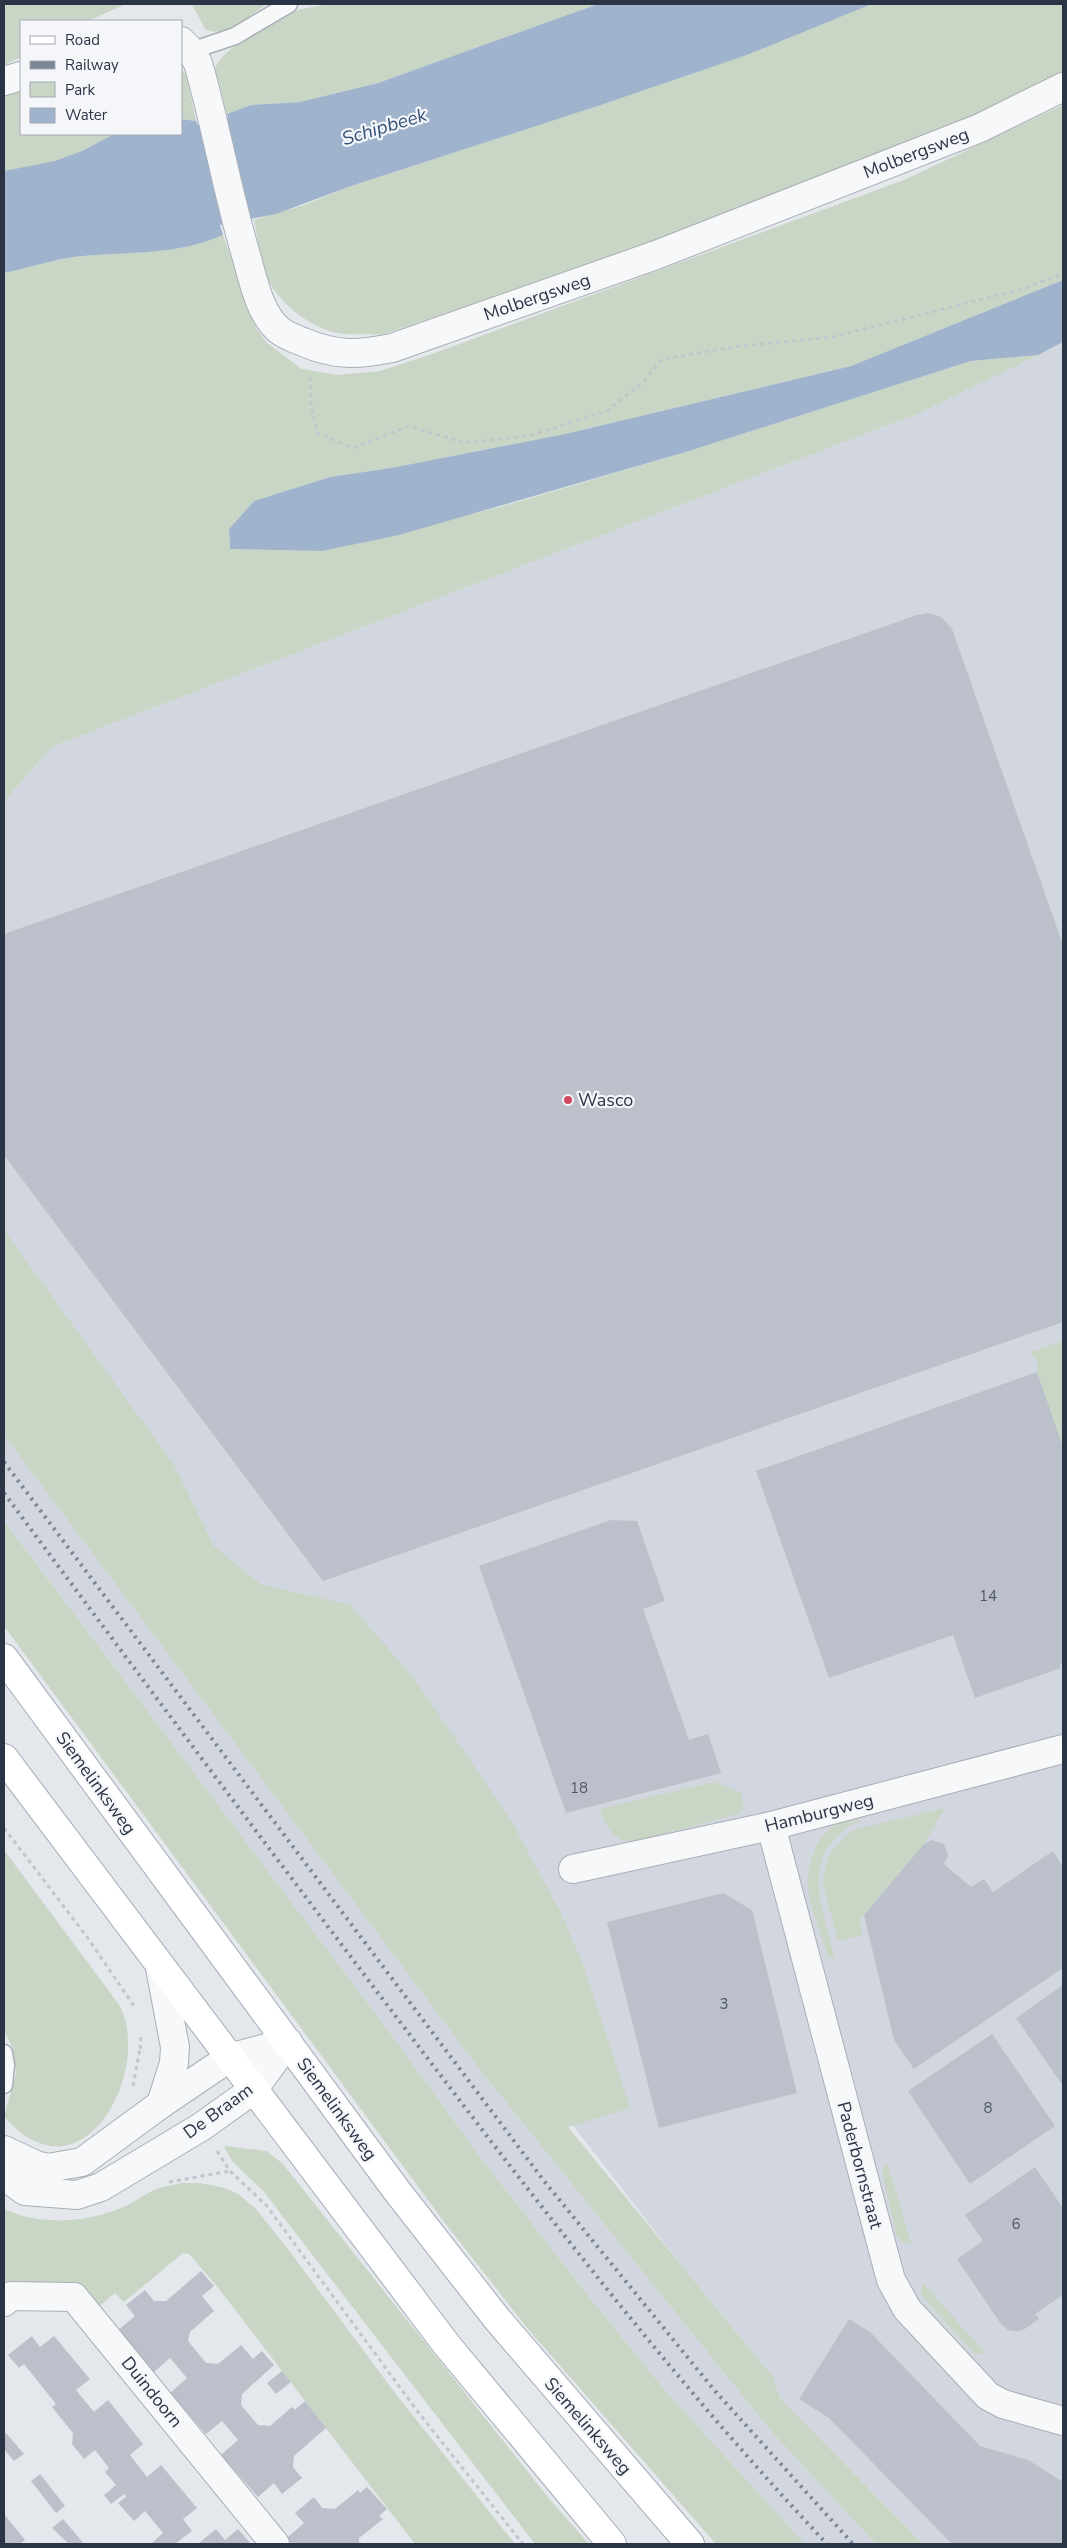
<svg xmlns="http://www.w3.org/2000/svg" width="1067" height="2548" font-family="'Nunito Sans',sans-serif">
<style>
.built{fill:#d2d6de}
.green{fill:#c9d6c5}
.water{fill:#9fb4cc}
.building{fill:#bbc0ca}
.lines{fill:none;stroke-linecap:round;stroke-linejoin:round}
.service-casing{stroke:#a9aeb7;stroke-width:19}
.minor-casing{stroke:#a9aeb7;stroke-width:30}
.primary-casing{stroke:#a3abb8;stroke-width:30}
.path{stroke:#c2c5cb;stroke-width:3;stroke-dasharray:4 4;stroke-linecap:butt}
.service{stroke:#f7f8fa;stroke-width:16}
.minor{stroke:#f7f8fa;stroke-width:28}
.primary{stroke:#fff;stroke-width:28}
.rail{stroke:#7d8696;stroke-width:4;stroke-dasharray:2.5 5;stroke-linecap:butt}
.poi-dot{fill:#d1495b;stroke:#f4f6f9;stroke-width:2}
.labels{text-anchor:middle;stroke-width:4.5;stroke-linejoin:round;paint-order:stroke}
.number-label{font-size:15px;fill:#4f5766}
.street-label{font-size:18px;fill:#2b3445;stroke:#f4f6f9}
.poi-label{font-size:18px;fill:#2b3445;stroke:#f4f6f9;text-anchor:start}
.water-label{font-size:19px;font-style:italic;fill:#34527a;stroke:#f4f6f9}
</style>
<rect width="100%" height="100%" fill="#e4e7ec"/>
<g class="built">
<polygon points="1063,342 1063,2544 923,2544 780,2398 773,2377 678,2261 537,2079 4,1360 4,802 51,747 917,414"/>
<polygon points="4,1435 473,2061 771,2431 876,2544 805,2544 668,2394 585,2292 478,2154 387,2029 4,1521"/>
</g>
<g class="green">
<polygon points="4,4 126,4 88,21 21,21 21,57 4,65"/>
<path d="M192 4H267C251 14 225 40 205 29Z"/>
<path d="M328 4H598L378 83 300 102 251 105 227 114 217 76 213 77C213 52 267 24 287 14 299 8 315 7 328 4Z"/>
<path d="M872 4H1063V73L954 125 741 213 384 334C371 334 358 335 345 334 315 332 282 306 268 280 261 268 257 235 254 220L304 205 351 186 601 105 747 55Z"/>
<polygon points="181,70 186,74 196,121 181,119"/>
<polygon points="21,90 21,134 114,134 82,151 55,162 4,171 4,95"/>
<path d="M1063 105V280L851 366 565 434 391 468 330 477 254 501 229 529 230 549 322 551 500 507 686 452 971 361 1038 355 917 414 51 747 4 802V273C29 268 57 258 83 256 129 252 179 255 223 235L256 328 267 343 302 369 337 375 380 371 432 354 904 180Z"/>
<polygon points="4,1230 174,1465 213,1545 260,1584 350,1605 414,1678 513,1824 561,1913 585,1970 630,2108 568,2127 773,2377 780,2398 923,2544 876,2544 771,2431 473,2061 4,1435"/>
<polygon points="1063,1341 1063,1447 1037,1372 1038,1363 1030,1352"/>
<polygon points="4,1521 387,2029 478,2154 585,2292 668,2394 805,2544 716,2544 528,2329 445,2223 4,1626"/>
<path d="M714 1782 741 1793 744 1808 737 1814 633 1842C610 1839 609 1829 600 1809Z"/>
<polygon points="945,1808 924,1844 860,1919 862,1936 838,1941 823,1885 824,1873 828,1857 842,1839 854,1830"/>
<path d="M858 1813 859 1820C796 1856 822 1904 836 1961L828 1956C822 1937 808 1902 808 1884 807 1850 826 1823 858 1813Z"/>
<path d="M4 1850 120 2006C153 2073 80 2206 4 2116L16 2074 13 2049 4 2031Z"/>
<polygon points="224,2146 266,2151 282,2163 551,2501 589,2544 535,2544 264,2192 232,2161"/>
<polygon points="887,2161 911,2243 903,2243 897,2237 882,2172"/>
<path d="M182 2183H200L225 2188 238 2194 255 2208 288 2249 395 2393 515 2544H415L216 2285 189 2254 183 2253 124 2302 115 2293 95 2310 4 2285V2209C41 2226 84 2223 121 2208 134 2203 146 2193 159 2188 166 2186 175 2185 182 2183Z"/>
<polygon points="923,2283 985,2353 976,2355 921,2295"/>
</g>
<g class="water">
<path d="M598 4H872L747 55 601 105 351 186 276 214 220 225 223 235C179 255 129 252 83 256 57 258 29 268 4 273V171L55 161 82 151 114 134H181V119L196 121 198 125 228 118 227 114 251 105 300 102 378 83Z"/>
<polygon points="1063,280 1063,342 1038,355 971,361 686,452 399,535 322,551 230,549 229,529 254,501 330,477 391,468 565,434 851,366"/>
</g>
<g class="building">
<polygon points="928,613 941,617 952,629 1063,945 1063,1322 323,1581 4,1155 4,934 917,615"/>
<polygon points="1037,1372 1063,1447 1063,1663 1060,1664 1061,1668 975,1698 953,1635 829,1678 756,1471"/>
<polygon points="611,1520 637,1521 665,1601 643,1609 689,1740 708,1734 721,1773 566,1813 479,1566"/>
<polygon points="932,1840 944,1844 948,1855 944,1864 971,1887 984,1879 993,1892 1053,1851 1063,1867 1063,1968 914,2069 894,2040 864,1915 924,1844"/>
<polygon points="723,1893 752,1910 797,2093 659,2128 607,1922"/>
<polygon points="1063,1985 1063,2086 1016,2018"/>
<polygon points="992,2034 1055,2126 970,2184 908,2091"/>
<polygon points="1035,2167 1063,2208 1063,2295 1035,2314 1039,2319 1023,2330 1016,2331 1008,2330 1001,2324 957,2259 983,2241 965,2215"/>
<polygon points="201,2271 214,2286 202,2296 214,2311 190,2332 188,2341 206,2363 218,2364 241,2345 253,2359 262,2351 274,2365 242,2394 241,2405 258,2425 270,2426 292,2407 295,2410 305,2401 326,2428 294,2456 293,2467 302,2478 282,2494 274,2483 258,2497 221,2455 238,2440 222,2421 206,2434 170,2393 187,2378 170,2358 154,2372 118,2330 135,2316 126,2305 145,2290 154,2301 166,2301"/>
<polygon points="849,2319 870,2332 980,2446 1028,2460 1063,2482 1063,2544 952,2544 829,2418 799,2399"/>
<polygon points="32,2336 40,2347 54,2336 90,2379 76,2390 94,2412 108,2400 143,2444 130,2455 147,2477 161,2465 197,2508 183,2519 192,2531 175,2544 151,2544 163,2533 145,2511 134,2521 118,2503 126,2497 124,2494 111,2504 104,2495 116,2485 105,2472 109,2468 95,2450 84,2459 72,2444 73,2433 52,2407 56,2404 24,2364 19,2368 8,2355"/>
<polygon points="282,2371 291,2382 276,2394 267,2383"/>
<polygon points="6,2433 24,2454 14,2461 4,2449 4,2435"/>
<polygon points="40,2474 65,2506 56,2513 31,2481"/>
<polygon points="367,2487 387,2509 379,2516 383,2519 359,2538 359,2544 292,2544 287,2538 304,2523 295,2513 314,2497 322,2508 335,2509 358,2490 360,2493"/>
<polygon points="4,2514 25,2540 20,2544 4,2544"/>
<polygon points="63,2519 79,2538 84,2544 69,2544 52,2528"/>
<polygon points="216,2529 225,2540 238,2529 251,2544 198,2544"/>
</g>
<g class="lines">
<defs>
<g id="service">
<polyline points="191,51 235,36 289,4"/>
<polyline points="4,2053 6,2065 4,2085"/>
</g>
<g id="minor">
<path d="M181 41 191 51 198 63C216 126 227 191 246 255 253 279 259 313 279 330 285 335 295 339 303 342 336 356 357 355 392 348L656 255 980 128 1063 87"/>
<polyline points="4,81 21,76"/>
<polyline points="771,1826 883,2250 891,2280 907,2309 988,2396 1003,2404 1063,2421"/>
<polyline points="573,1869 771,1826 1063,1749"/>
<polyline points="160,1968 175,2047 174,2063 161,2104"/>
<polyline points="4,2150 36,2165 48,2168 82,2162 161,2104 229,2058 288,2042"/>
<polyline points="4,2176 25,2191 77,2195 101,2187 201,2127 253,2090 288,2042"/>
<polyline points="4,2302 11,2296 74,2297 275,2544"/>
</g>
<g id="primary">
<polyline points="4,1658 397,2191 497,2319 690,2544"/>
<polyline points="4,1758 446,2344 612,2544"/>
</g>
</defs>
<use href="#service" class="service-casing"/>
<use href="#minor" class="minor-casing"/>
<use href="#primary" class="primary-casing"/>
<g class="path">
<polyline points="310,377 311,404 317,433 353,448 409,426 465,443 528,436 607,411 643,382 662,359 741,346 833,337 1026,288 1063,273"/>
<polyline points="4,1828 87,1937 136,2009"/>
<polyline points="141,2037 140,2047 144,2052"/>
<polyline points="133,2086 140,2048"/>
<polyline points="217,2151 230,2171 266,2205 418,2412 523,2544"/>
<polyline points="169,2182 230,2171"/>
</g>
<use href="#service" class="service"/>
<use href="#minor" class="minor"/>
<use href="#primary" class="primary"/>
<g class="rail">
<polyline points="4,1462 544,2181 715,2391 853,2544"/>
<path d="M4 1493C133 1667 263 1841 394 2014 532 2196 671 2378 827 2544"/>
</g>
</g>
<circle class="poi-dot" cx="568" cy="1100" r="5"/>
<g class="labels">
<g class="number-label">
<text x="988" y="1601">14</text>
<text x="579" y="1793">18</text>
<text x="724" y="2009">3</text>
<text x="988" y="2113">8</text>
<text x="1016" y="2229">6</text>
</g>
<g class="street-label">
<text transform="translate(916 153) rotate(-21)" y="6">Molbergsweg</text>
<text transform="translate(537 297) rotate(-19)" y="6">Molbergsweg</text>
<text transform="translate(96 1783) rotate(54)" y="6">Siemelinksweg</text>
<text transform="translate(819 1813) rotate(-14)" y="6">Hamburgweg</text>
<text transform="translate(337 2109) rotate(54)" y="6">Siemelinksweg</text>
<text transform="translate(218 2111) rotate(-36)" y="6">De Braam</text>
<text transform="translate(860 2165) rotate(75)" y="6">Paderbornstraat</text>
<text transform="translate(152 2392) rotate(51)" y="6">Duindoorn</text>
<text transform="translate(588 2426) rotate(49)" y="6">Siemelinksweg</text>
</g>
<g class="poi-label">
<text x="578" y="1106">Wasco</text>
</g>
<g class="water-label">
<text transform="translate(384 126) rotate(-17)" y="7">Schipbeek</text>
</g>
</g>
<rect width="1067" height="2548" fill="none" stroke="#2b3445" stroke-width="10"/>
<rect x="20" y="20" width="162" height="115" fill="#f4f6f9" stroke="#a4a8b1"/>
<rect x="30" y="36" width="25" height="8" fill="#ffffff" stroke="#a4a8b1"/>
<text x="65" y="45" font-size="15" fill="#2b3445">Road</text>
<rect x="30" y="61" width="25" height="8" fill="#7d8696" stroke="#a4a8b1"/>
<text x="65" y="70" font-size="15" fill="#2b3445">Railway</text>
<rect x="30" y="82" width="25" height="15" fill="#c9d6c5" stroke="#a4a8b1"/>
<text x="65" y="95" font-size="15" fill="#2b3445">Park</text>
<rect x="30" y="108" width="25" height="15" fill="#9fb4cc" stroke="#a4a8b1"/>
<text x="65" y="120" font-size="15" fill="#2b3445">Water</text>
</svg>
